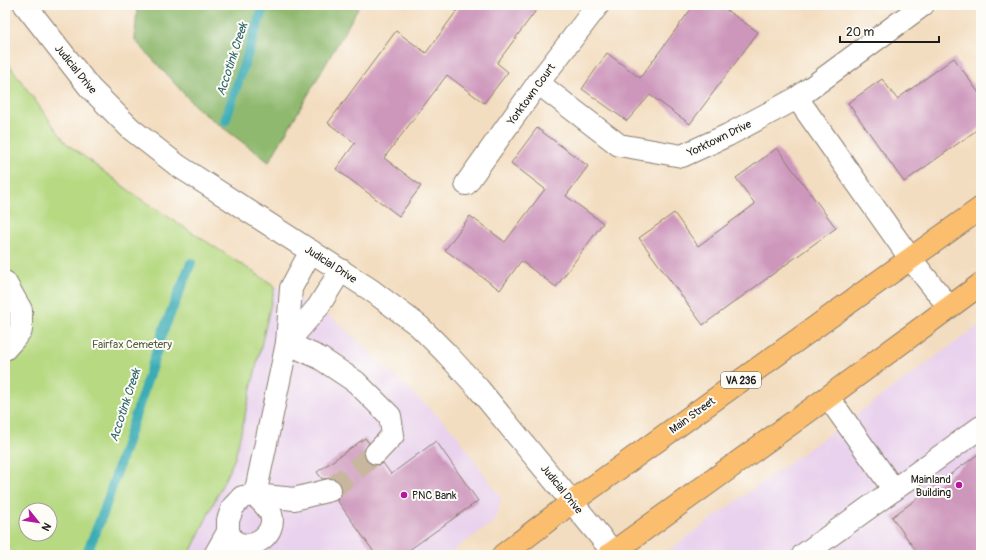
<svg xmlns="http://www.w3.org/2000/svg" width="986" height="560" font-family="Pangolin,sans-serif">
<style>
.built{fill:#e9d2ed}
.green{fill:#b6d981;stroke:#697a4e;fill-rule:evenodd}
.forest{fill:#90b96f;stroke:#566a46}
.lines{fill:none;stroke-linecap:round;stroke-linejoin:round}
.stream{stroke:#3bacb5;stroke-width:10}
.building{fill:#cd97bc}
.minor-tunnel{stroke:#c8b69f;stroke-width:22;stroke-dasharray:22 11;stroke-linecap:butt}
.minor-casing{stroke:#887c6e;stroke-width:24}
.major-casing{stroke:#887c6e;stroke-width:24}
.minor{stroke:#fff;stroke-width:22}
.major{stroke:#fbbe6e;stroke-width:22}
.poi-dot{fill:#b5179e;stroke:#fdfcf7;stroke-width:1.5}
.labels{text-anchor:middle;stroke-width:4;stroke-linejoin:round;paint-order:stroke}
.shield{fill:#fdfcf7;stroke:#605f5e;stroke-width:1}
.shield-label{font-size:10px;font-weight:bold;fill:#1c1c1c}
.street-label{font-size:11px;fill:#1c1c1c;stroke:#fdfcf7}
.park-label{font-size:11px;fill:#525e3f;stroke:#fdfcf7}
.poi-label{font-size:11px;fill:#1c1c1c;stroke:#fdfcf7;text-anchor:end}
.water-label{font-size:12px;font-style:italic;fill:#2c6468;stroke:#fdfcf7}
</style>
<rect width="100%" height="100%" fill="#fdfcf7"/>
<filter id="ink" filterUnits="userSpaceOnUse"><feTurbulence type="fractalNoise" baseFrequency=".025" numOctaves="2"/><feDisplacementMap in="SourceGraphic" scale="8" xChannelSelector="R" yChannelSelector="G"/><feConvolveMatrix kernelMatrix="1 2 1 2 8 2 1 2 1" color-interpolation-filters="sRGB"/></filter>
<filter id="wash" filterUnits="userSpaceOnUse"><feTurbulence type="fractalNoise" baseFrequency=".012" numOctaves="4" result="noise"/><feDisplacementMap in="SourceGraphic" scale="16" xChannelSelector="R" yChannelSelector="G"/><feGaussianBlur stdDeviation="0.9" result="paint"/><feColorMatrix in="noise" values="0 0 0 0 0 0 0 0 0 0 0 0 0 0 0 0 0 1.4 0 .05"/><feComposite in="paint" operator="in"/></filter>
<g filter="url(#wash)">
<rect width="100%" height="100%" fill="#f3ddc0"/>
<g class="built">
<polygon points="275,286 334,319 454,431 501,498 496,520 447,555 189,555 235,458"/>
<polygon points="981,324 981,555 662,555"/>
</g>
<path class="green" d="M5 59 66 143 139 198 275 286 235 458 189 555H5ZM26 510H50V534H26Z"/>
<polygon class="forest" points="137,5 360,5 269,162 198,109 135,40"/>
<g class="lines">
<g class="stream">
<polyline points="225,121 264,5"/>
<polyline points="86,555 104,511 164,329 191,263"/>
</g>
</g>
<g id="blocks">
<g class="building">
<polygon points="461,5 540,5 497,63 508,72 484,103 447,75 384,158 421,186 399,216 336,169 355,143 328,123 396,31 426,53"/>
<polygon points="694,5 719,5 758,32 690,124 650,95 627,121 582,89 607,53 640,78"/>
<polygon points="954,58 981,96 981,127 904,182 848,103 882,79 897,99"/>
<polygon points="537,128 588,166 566,196 603,223 556,287 521,261 500,290 445,250 470,216 505,242 545,189 511,163"/>
<polygon points="777,148 836,228 703,325 639,238 674,213 698,246 755,204 736,178"/>
<polygon points="365,438 369,443 364,450 364,457 367,462 374,465 379,465 383,463 391,474 436,441 478,501 402,555 376,555 337,500 342,493 342,487 339,482 333,478 322,479 317,472"/>
<polygon points="981,452 981,555 919,555 892,517"/>
</g>
</g>
</g>
<g filter="url(#ink)">
<use href="#blocks" fill-opacity="0" stroke="#887c6e" stroke-width="1"/>
<g class="lines">
<polyline class="minor-tunnel" points="330,490 376,453"/>
<defs>
<g id="minor">
<polyline points="25,5 90,88 131,129 177,165 371,290 419,326 445,352 478,388 613,552"/>
<polyline points="538,83 619,145 682,156 728,135 797,98 923,5"/>
<polyline points="797,98 910,258 949,307"/>
<polyline points="466,184 538,83 598,5"/>
<polyline points="5,282 21,310 21,330 14,339 5,349"/>
<polyline points="287,343 320,358 356,382 390,416 393,435 376,453"/>
<polyline points="287,343 318,307 341,270"/>
<polyline points="828,397 894,490"/>
<polyline points="255,495 287,343 291,288 311,251"/>
<path d="M228 532C230 535 232 540 235 542 253 551 277 534 271 514 268 507 260 500 255 495"/>
<polyline points="215,555 228,532 228,520 233,507 242,497 255,495 294,499 330,490"/>
<polyline points="803,555 981,427"/>
</g>
<g id="major">
<polyline points="503,555 572,502 981,208"/>
<polyline points="609,555 828,397 981,284"/>
</g>
</defs>
<use href="#minor" class="minor-casing"/>
<use href="#major" class="major-casing"/>
<use href="#minor" class="minor"/>
<use href="#major" class="major"/>
</g>
</g>
<g class="poi-dot">
<circle cx="959" cy="485" r="4"/>
<circle cx="404" cy="495" r="4"/>
</g>
<g class="labels">
<rect class="shield" x="721" y="372" width="40" height="16" rx="3"/>
<g class="shield-label">
<text x="741" y="384">VA 236</text>
</g>
<g class="street-label">
<text transform="translate(76 69) rotate(51)" y="4">Judicial Drive</text>
<text transform="translate(531 94) rotate(-54)" y="4">Yorktown Court</text>
<text transform="translate(719 138) rotate(-26)" y="4">Yorktown Drive</text>
<text transform="translate(331 264) rotate(33)" y="4">Judicial Drive</text>
<text transform="translate(692 415) rotate(-36)" y="4">Main Street</text>
<text transform="translate(562 489) rotate(51)" y="4">Judicial Drive</text>
</g>
<g class="park-label">
<text x="132" y="348">Fairfax Cemetery</text>
</g>
<g class="poi-label">
<text x="951" y="483">Mainland<tspan x="951" dy="13">Building</tspan></text>
<text x="412" y="499" text-anchor="start">PNC Bank</text>
</g>
<g class="water-label">
<text transform="translate(232 59) rotate(-72)" y="4">Accotink Creek</text>
<text transform="translate(125 405) rotate(-72)" y="4">Accotink Creek</text>
</g>
</g>
<rect width="986" height="560" fill="none" stroke="#fdfcf7" stroke-width="20"/>
<g transform="translate(38 522) rotate(120)"><circle r="19" fill="#fdfcf7" stroke="#a3a29f"/>
<path d="M0-3L7 15L0 10L-7 15Z" fill="#b5179e"/>
<text y="-6" font-size="11" font-weight="bold" text-anchor="middle" fill="#1c1c1c">N</text>
</g>
<path d="M840 36v6h99v-6" fill="none" stroke="#1c1c1c" stroke-width="2"/>
<text x="846" y="36" font-size="12" fill="#1c1c1c" stroke="#fdfcf7" stroke-width="3" paint-order="stroke">20 m</text>
</svg>
